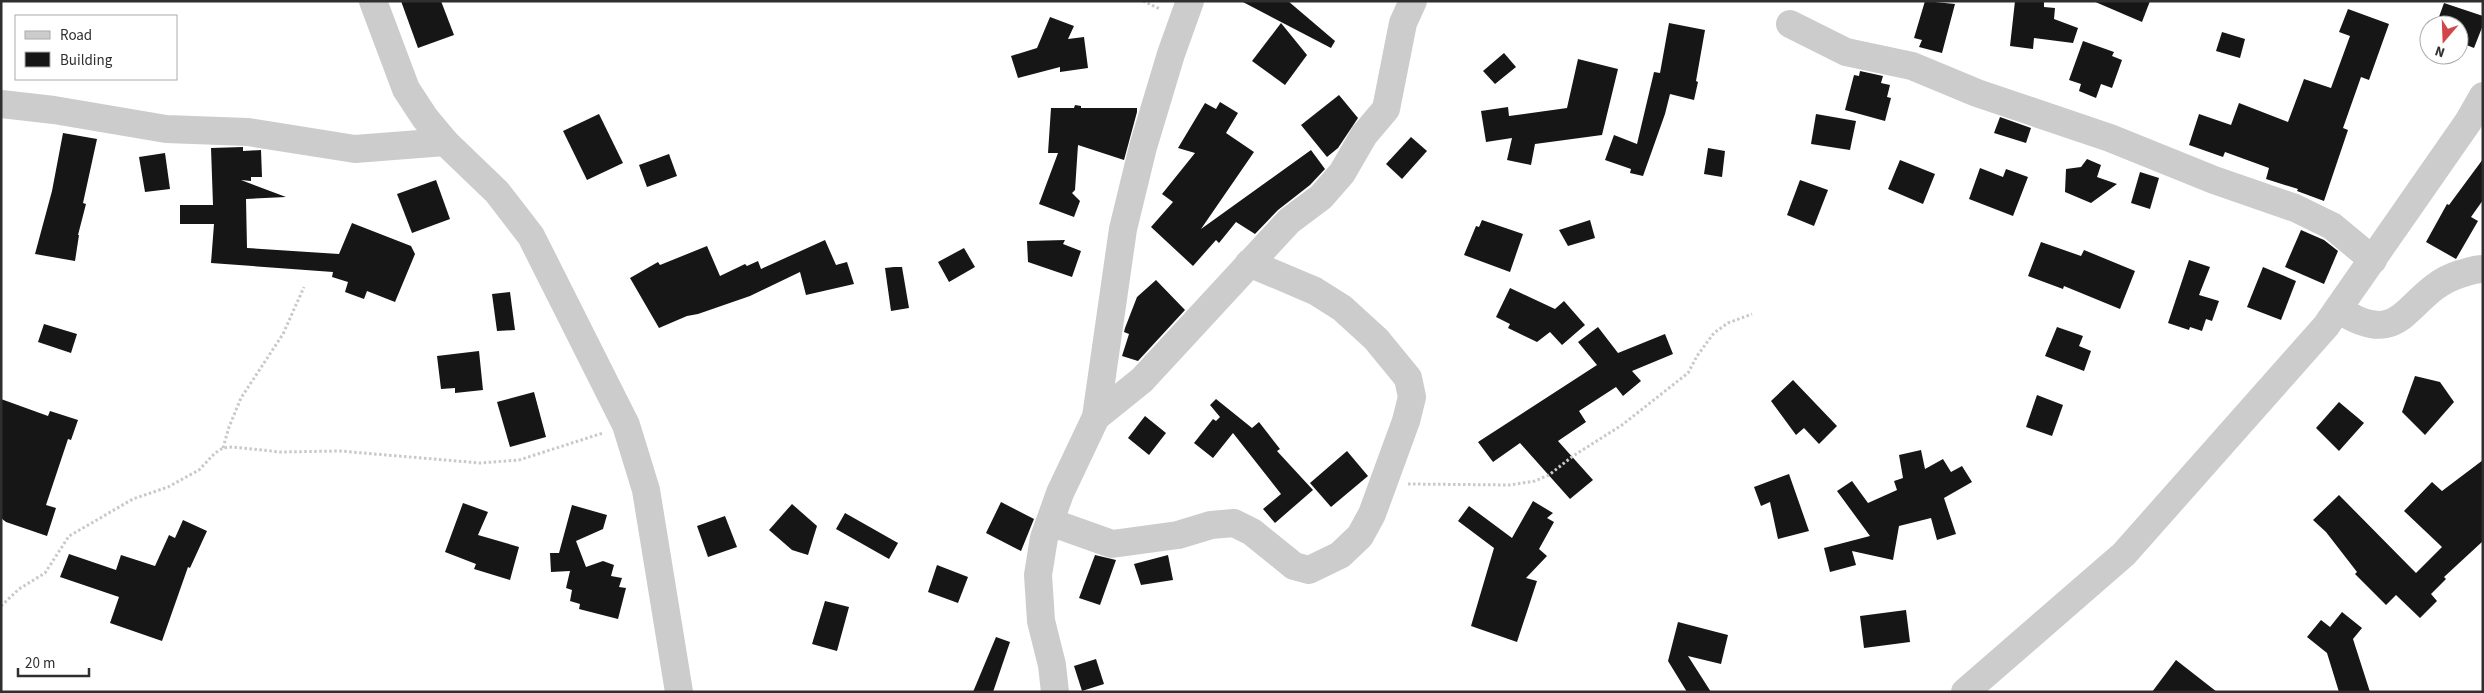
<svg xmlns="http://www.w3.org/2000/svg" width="2484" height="693" font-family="'Source Sans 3',sans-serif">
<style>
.building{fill:#161616}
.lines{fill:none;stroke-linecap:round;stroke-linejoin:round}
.path{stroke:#c9c9c9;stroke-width:3;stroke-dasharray:2.5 2.5;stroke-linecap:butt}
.minor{stroke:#ccc;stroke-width:28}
</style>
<rect width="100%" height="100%" fill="#fff"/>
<g class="building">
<polygon points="401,1 441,1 454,35 418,48"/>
<polygon points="1241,1 1288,1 1335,41 1331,48"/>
<polygon points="1925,1 1955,4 1942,53 1919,47 1922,40 1914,38"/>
<polygon points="2015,1 2044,1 2044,7 2055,8 2054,19 2078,28 2073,43 2034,38 2033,49 2010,46"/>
<polygon points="2093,1 2150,1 2142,22"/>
<polygon points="2444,3 2483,16 2483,25 2474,48 2459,42 2459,25 2436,25"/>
<polygon points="2348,9 2389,24 2369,80 2361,77 2343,128 2348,130 2324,201 2297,191 2298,189 2266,179 2269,168 2225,152 2223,157 2189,145 2199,114 2231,125 2239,103 2288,122 2304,79 2331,88 2350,36 2339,32"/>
<polygon points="1050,17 1074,26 1068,39 1084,37 1088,68 1060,72 1060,67 1018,78 1011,56 1037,48"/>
<polygon points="1281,23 1307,55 1285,85 1252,61"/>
<polygon points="1669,23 1705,30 1696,81 1698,82 1694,100 1670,94 1665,114 1643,176 1630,173 1631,169 1605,160 1614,135 1637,144 1654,72 1660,73"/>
<polygon points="2222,32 2245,39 2240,58 2216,51"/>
<polygon points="2083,41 2114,52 2112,56 2122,60 2112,88 2101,84 2096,98 2079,91 2081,84 2069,80"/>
<polygon points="1504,53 1516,67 1495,84 1483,71"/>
<polygon points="1578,59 1618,69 1602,135 1535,144 1531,165 1507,160 1512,138 1486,142 1481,111 1508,107 1509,116 1567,108"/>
<polygon points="1860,71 1883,76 1881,83 1890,85 1887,97 1891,98 1885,121 1845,110 1854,75 1859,76"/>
<polygon points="1339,95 1358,118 1338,148 1327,157 1301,125"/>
<polygon points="1220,102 1238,113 1226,133 1254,152 1201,229 1311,150 1325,169 1310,185 1278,210 1255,234 1236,222 1219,243 1216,240 1193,266 1151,227 1173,202 1162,194 1195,153 1178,148 1205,103 1216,109"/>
<polygon points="1075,105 1081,106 1081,108 1137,108 1137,112 1124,160 1078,145 1075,190 1072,193 1080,201 1074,217 1039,204 1058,153 1048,153 1051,108 1074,108"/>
<polygon points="599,114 623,163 587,180 563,131"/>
<polygon points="1816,114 1856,121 1850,150 1811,144"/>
<polygon points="2000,117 2031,128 2026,143 1994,133"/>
<polygon points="63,133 97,139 83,203 86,204 78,235 79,235 75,261 35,254 52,191"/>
<polygon points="1411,137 1427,151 1402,179 1386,164"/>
<polygon points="243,147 243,151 261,150 262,177 251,177 251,181 241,180 286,197 246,199 247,248 339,254 352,223 411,246 415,254 395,302 367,291 364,299 345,292 348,282 332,277 333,272 211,263 214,224 180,224 180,205 213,205 211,148"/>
<polygon points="1708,148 1725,151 1722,177 1704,174"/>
<polygon points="165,153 170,189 145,192 139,157"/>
<polygon points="669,154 677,176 647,187 639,165"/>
<polygon points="2087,159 2101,165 2097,177 2117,184 2091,203 2065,192 2066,169 2081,167"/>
<polygon points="2483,159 2483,200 2471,217 2478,221 2456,259 2426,242 2447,204 2449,205"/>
<polygon points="1900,160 1935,174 1923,204 1888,189"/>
<polygon points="1980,168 2003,177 2006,169 2028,177 2013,216 1969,199"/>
<polygon points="2140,172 2159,178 2150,209 2131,203"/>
<polygon points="436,180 450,219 412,233 397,194"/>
<polygon points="1800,180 1828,190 1814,226 1787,215"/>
<polygon points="1482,220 1523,234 1510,272 1464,255 1476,226 1479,227"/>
<polygon points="1590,220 1595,238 1568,246 1559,230"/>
<polygon points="2301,230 2324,240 2338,251 2324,284 2285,267"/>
<polygon points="825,240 836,265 847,262 854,284 806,295 800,272 750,296 698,314 687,316 659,328 630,278 658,262 660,265 707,246 720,276 745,264 747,266 758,261 761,269"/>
<polygon points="1065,240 1063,244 1081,251 1072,277 1028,262 1027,241"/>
<polygon points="2041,242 2081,256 2084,250 2135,271 2120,309 2064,286 2063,289 2028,276"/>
<polygon points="964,248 975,267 949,282 938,262"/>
<polygon points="2189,260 2210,267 2199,295 2219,301 2212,321 2206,319 2202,331 2190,327 2189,330 2168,323"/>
<polygon points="894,267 902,267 909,308 891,311 885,268"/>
<polygon points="2263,267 2296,281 2281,320 2247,307"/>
<polygon points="1156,280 1185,310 1138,361 1122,356 1129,334 1124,332 1125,328 1137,297"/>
<polygon points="1510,288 1555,309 1564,301 1585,325 1562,345 1550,332 1537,342 1508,328 1510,324 1496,317"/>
<polygon points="510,292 515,330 497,331 492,294"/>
<polygon points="44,324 77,334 71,353 38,342"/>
<polygon points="1598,327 1618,353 1665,334 1673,354 1632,371 1641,381 1623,396 1616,387 1579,411 1586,422 1558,441 1593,480 1570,499 1520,443 1493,462 1478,442 1597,365 1578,342"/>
<polygon points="2057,327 2083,336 2079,346 2091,351 2084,371 2045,356"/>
<polygon points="479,351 483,390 455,393 455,388 441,389 437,356"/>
<polygon points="2415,376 2440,382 2454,402 2425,435 2402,412"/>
<polygon points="1793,380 1837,426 1819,444 1804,428 1796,435 1771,401"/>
<polygon points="534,392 546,437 510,447 497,402"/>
<polygon points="2037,395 2063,405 2052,436 2026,427"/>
<polygon points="1,399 48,416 50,411 78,420 71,440 68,439 46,505 56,508 47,536 6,522 1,518"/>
<polygon points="1216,399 1252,428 1259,422 1280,449 1277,451 1313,490 1275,523 1263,509 1281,494 1233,433 1213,458 1194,443 1213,419 1216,421 1220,417 1210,405"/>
<polygon points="2339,402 2364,423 2339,451 2316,428"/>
<polygon points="1145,416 1166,433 1149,455 1128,438"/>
<polygon points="1921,450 1925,469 1943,459 1951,472 1962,466 1972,482 1944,498 1956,534 1937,540 1931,518 1899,526 1893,560 1852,551 1856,565 1830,572 1824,548 1870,536 1837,491 1852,481 1868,503 1897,490 1894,481 1903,478 1899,455"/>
<polygon points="1347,451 1368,476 1331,507 1310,483"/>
<polygon points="2483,460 2483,541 2444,577 2446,579 2431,594 2437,601 2420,618 2396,595 2386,605 2355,574 2357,572 2326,532 2313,520 2339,495 2416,573 2442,547 2404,511 2432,482 2442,491"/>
<polygon points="1789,474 1809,531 1778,539 1770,502 1761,506 1754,487"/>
<polygon points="1533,501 1553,513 1547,518 1554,522 1539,549 1547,556 1526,578 1537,581 1517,642 1471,626 1494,548 1458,521 1469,506 1512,538"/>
<polygon points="1001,502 1034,519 1021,551 986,533"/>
<polygon points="463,503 488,512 478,535 519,547 510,580 474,569 476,564 445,552"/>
<polygon points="792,504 817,526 808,555 792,550 769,530"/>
<polygon points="572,505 607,515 603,529 576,541 586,567 603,561 614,565 611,576 622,578 619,587 626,588 618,619 579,609 580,604 570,601 572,590 566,588 570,571 551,572 550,553 559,553"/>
<polygon points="845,513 898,543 889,559 836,529"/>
<polygon points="725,516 737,547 708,557 697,526"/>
<polygon points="183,520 207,531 190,568 188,567 162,641 110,623 119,597 60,577 69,554 116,570 121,555 155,566 169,535 175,538"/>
<polygon points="1095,555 1116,560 1100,605 1079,598"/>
<polygon points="1168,555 1173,580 1141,585 1134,564"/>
<polygon points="937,565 968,577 958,603 928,592"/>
<polygon points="825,601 849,607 837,651 812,644"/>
<polygon points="1906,610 1910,642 1864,648 1860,616"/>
<polygon points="2342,612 2362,628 2353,639 2370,692 2339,692 2327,653 2307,637 2321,620 2330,627"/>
<polygon points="1678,622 1728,635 1721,664 1688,656 1711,692 1687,692 1668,661"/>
<polygon points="996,637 1010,642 993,692 973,692"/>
<polygon points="1096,659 1104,684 1082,691 1074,666"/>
<polygon points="2176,660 2217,692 2152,692"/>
</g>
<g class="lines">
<g class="path">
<polyline points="1143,1 1160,9"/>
<polyline points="223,448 229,427 241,398 283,334 304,287"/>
<polyline points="1408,484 1510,485 1535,481 1549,475 1573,456 1622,425 1688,373 1697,356 1714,333 1728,323 1752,314"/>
<polyline points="1,606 19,589 45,573 69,536 133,499 168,487 199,470 215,453 223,448 233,447 280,452 340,451 480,463 519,460 603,433"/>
</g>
<g class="minor">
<polyline points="373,1 406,89 425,118 445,142 497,192 531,236 626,425 646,490 679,692"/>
<polyline points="1790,24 1846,52 1912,66 1977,93 2110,138 2214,180 2295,208 2332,226 2373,260"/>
<polyline points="1,104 54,110 166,129 248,132 355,149 445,142"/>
<path d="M2338 309C2406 354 2405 291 2460 274 2467 272 2475 269 2483 269"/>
<polyline points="1096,417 1142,380 1289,221 1321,197 1342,173 1364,135 1386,109 1403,23 1413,1"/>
<polyline points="1050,522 1112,544 1178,535 1211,525 1234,523 1252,532 1294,566 1309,570 1340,555 1360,536 1372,514 1406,421 1412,397 1408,378 1376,339 1342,308 1315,291 1249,263"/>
<polyline points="1055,692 1052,665 1041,621 1038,575 1044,538 1060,493 1096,417 1123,229 1143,147 1171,54 1190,1"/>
<polyline points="1965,692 2124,554 2326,326 2468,122 2483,96"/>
</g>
</g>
<rect width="2484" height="693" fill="none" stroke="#2f2f2f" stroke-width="5"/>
<rect x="15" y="15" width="162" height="65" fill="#ffffff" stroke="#acacac"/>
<rect x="25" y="31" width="25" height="8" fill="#cccccc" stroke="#acacac"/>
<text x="60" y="40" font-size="15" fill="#2f2f2f">Road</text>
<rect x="25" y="52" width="25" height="15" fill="#161616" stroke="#acacac"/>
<text x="60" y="65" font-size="15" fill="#2f2f2f">Building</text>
<g transform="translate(2444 40) rotate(199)"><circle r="24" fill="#ffffff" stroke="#acacac"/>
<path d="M0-4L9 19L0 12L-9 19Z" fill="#d14649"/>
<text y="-8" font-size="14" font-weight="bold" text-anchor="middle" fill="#2f2f2f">N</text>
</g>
<path d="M18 668v8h71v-8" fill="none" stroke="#2f2f2f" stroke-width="2.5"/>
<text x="25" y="668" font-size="15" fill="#2f2f2f" stroke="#ffffff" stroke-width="4" paint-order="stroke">20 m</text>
</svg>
